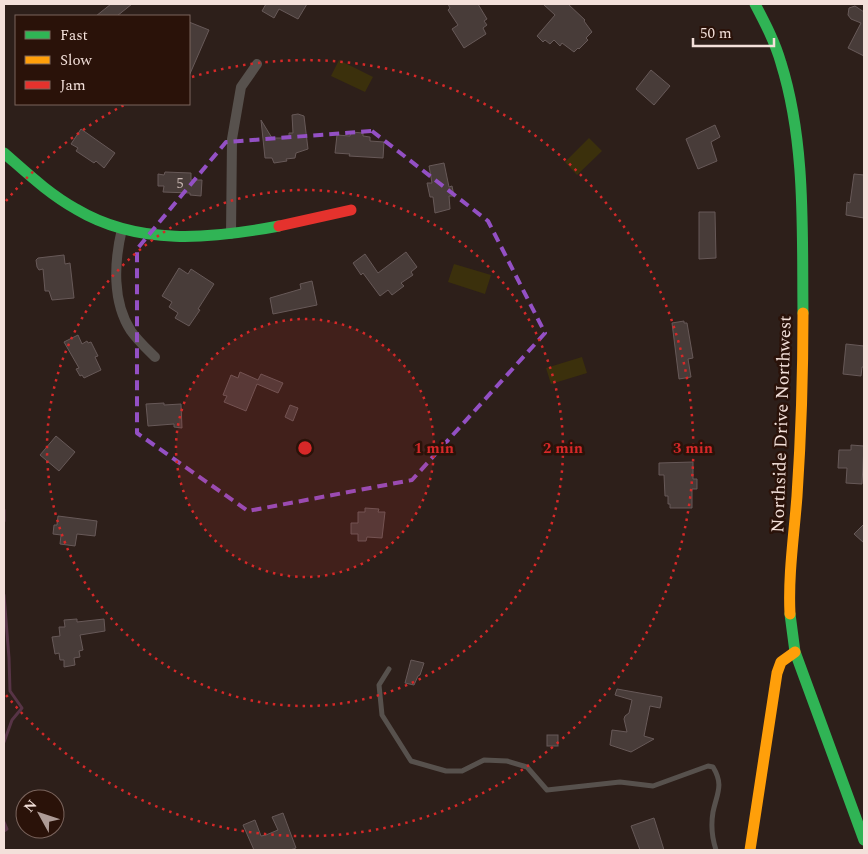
<svg xmlns="http://www.w3.org/2000/svg" width="868" height="854" font-family="Spectral,serif">
<style>
.green{fill:#3b300c}
.lines{fill:none;stroke-linecap:round;stroke-linejoin:round}
.stream{stroke:#573446;stroke-width:3}
.building{fill:#483c39;stroke:#675958}
.lane{stroke:#57514d;stroke-width:5}
.street{stroke:#57514d;stroke-width:10}
.fast{stroke:#30b455;stroke-width:11}
.slow{stroke:#ff9f0a;stroke-width:11}
.jam{stroke:#e5322d;stroke-width:11}
.marked{fill:none;stroke:#9350c4;stroke-width:4;stroke-dasharray:10 6;stroke-linejoin:round}
.ring{fill:none;stroke:#d62828;stroke-width:2.5;stroke-dasharray:2.5 5}
.labels{text-anchor:middle;stroke-width:5;stroke-linejoin:round;paint-order:stroke}
.number-label{font-size:15px;fill:#c8b7b2}
.street-label{font-size:18px;fill:#f3e0da;stroke:#2a1209}
.centre{fill:#d62828;stroke:#2a1209;stroke-width:2.5}
.ring-label{font-size:15px;text-anchor:middle;font-weight:bold;fill:#d62828;stroke:#2a1209;stroke-width:5;stroke-linejoin:round;paint-order:stroke}
</style>
<rect width="100%" height="100%" fill="#2d1f1a"/>
<g class="green">
<polygon points="339,60 373,77 365,92 331,76"/>
<polygon points="589,138 602,151 577,175 565,162"/>
<polygon points="454,264 491,275 485,294 448,282"/>
<polygon points="582,357 587,373 551,384 546,368"/>
</g>
<g class="lines">
<g class="stream">
<polyline points="4,510 4,521"/>
<polyline points="4,595 9,658 10,691 22,708 12,720 4,742"/>
<polyline points="4,822 7,829 4,831"/>
</g>
</g>
<g class="building">
<polygon points="111,4 132,4 117,16 96,16"/>
<polygon points="266,4 307,4 298,19 279,9 274,18 262,11"/>
<polygon points="448,4 478,4 487,19 484,21 487,25 483,28 486,34 464,48 452,29 458,25 448,10 450,8"/>
<polygon points="543,4 568,4 585,20 584,21 592,32 586,38 588,40 579,49 578,48 574,52 562,43 560,46 554,40 550,44 545,40 543,42 537,36 555,15"/>
<polygon points="855,6 864,12 864,56 848,48 861,23 851,19 848,15 849,8"/>
<polygon points="189,22 209,30 189,76"/>
<polygon points="651,70 670,86 654,105 636,89"/>
<polygon points="298,114 304,116 308,149 296,153 295,158 286,159 287,161 274,163 272,158 265,158 261,120 272,138 289,138 289,133 293,133 292,115"/>
<polygon points="715,125 720,137 711,142 717,161 698,169 686,139"/>
<polygon points="81,129 115,153 104,168 96,161 94,163 76,151 78,148 71,144"/>
<polygon points="351,132 363,133 363,136 370,137 370,141 384,142 383,158 349,156 350,154 335,153 337,135 350,136"/>
<polygon points="444,163 449,187 452,186 454,196 449,196 450,209 435,213 433,197 430,197 427,183 432,183 429,166"/>
<polygon points="165,172 191,173 191,180 202,180 201,196 190,195 190,193 163,192 164,186 158,186 158,174 164,175"/>
<polygon points="854,174 864,175 864,218 846,215 847,202 850,203"/>
<polygon points="699,212 715,212 716,258 699,259"/>
<polygon points="406,252 417,267 411,272 413,275 401,283 404,286 392,295 388,290 380,296 363,273 361,275 353,263 365,254 378,273"/>
<polygon points="64,255 65,264 70,263 74,298 52,300 49,291 45,291 43,269 39,270 37,267 36,260 38,258"/>
<polygon points="179,268 188,274 191,269 214,284 198,309 200,310 189,326 175,318 178,313 169,307 172,302 162,296"/>
<polygon points="312,281 317,305 273,314 270,298 301,289 300,284"/>
<polygon points="684,321 684,323 687,323 693,358 688,359 691,377 679,379 672,323"/>
<polygon points="78,335 82,344 87,341 88,343 91,342 98,356 95,357 101,370 84,378 82,375 80,376 76,369 79,368 64,342"/>
<polygon points="846,344 864,346 864,367 862,367 861,376 843,374"/>
<polygon points="240,372 258,380 261,374 283,383 278,393 257,384 246,411 224,402 227,396 223,395 231,375 238,378"/>
<polygon points="164,403 164,405 181,404 182,428 174,427 174,424 148,426 146,404"/>
<polygon points="290,405 298,408 293,421 285,417"/>
<polygon points="56,436 75,452 59,471 40,455"/>
<polygon points="851,445 864,446 862,484 846,483 847,468 838,468 839,450 851,450"/>
<polygon points="693,462 693,479 697,479 697,489 692,489 692,508 670,508 670,504 668,504 668,496 665,496 664,475 659,475 659,463"/>
<polygon points="365,508 379,509 378,512 385,512 382,538 367,537 366,541 358,541 358,534 351,534 351,523 358,523 358,512 365,512"/>
<polygon points="58,516 97,521 95,536 77,534 75,546 60,544 61,535 53,534 54,525 57,525"/>
<polygon points="864,524 864,543 854,534"/>
<polygon points="77,619 77,622 104,619 105,631 80,635 83,650 79,651 80,657 74,658 75,665 64,667 64,660 60,660 59,653 55,654 52,637 60,636 59,627 65,627 64,620"/>
<polygon points="411,660 424,663 420,675 418,676 414,685 405,683"/>
<polygon points="617,689 662,697 660,708 650,706 644,736 654,739 631,752 610,745 612,730 627,732 624,719 625,716 629,713 632,700 615,695"/>
<rect x="547" y="735" width="11" height="11"/>
<polygon points="283,813 296,848 290,850 254,850 243,825 255,820 261,836 266,835 278,830 272,817"/>
<polygon points="654,818 664,850 640,850 631,826"/>
</g>
<g class="lines">
<path class="lane" d="M389 669 379 685 382 715 411 761 446 771H462L484 760 507 761 527 767 547 790 620 782 653 786 708 766 713 767C724 785 717 793 713 812 711 824 712 838 716 850"/>
<g class="street">
<path d="M122 229C114 262 112 302 131 331 138 341 147 349 155 357"/>
<polyline points="231,234 232,139 241,87 257,64"/>
</g>
<g class="fast">
<path d="M755 4C765 23 775 42 781 63 806 143 802 231 803 313"/>
<path d="M4 153C27 173 49 194 76 209 138 246 210 239 279 226"/>
<polyline points="790,614 795,652 864,840"/>
</g>
<g class="slow">
<path d="M790 614C788 575 794 536 797 496 801 436 803 374 803 313"/>
<polyline points="750,850 777,673 781,662 795,652"/>
</g>
<polyline class="jam" points="279,226 351,210"/>
</g>
<path class="marked" d="M372 131 488 221 545 333 412 480 248 511 137 433V249L226 142Z"/>
<circle cx="305" cy="448" r="129" fill="#d62828" fill-opacity=".12"/>
<g class="ring">
<circle cx="305" cy="448" r="129"/>
<circle cx="305" cy="448" r="258"/>
<path d="M6 201A388 388 0 0 1 126 104M192 77A388 388 0 1 1 6 695"/>
</g>
<g class="labels">
<g class="number-label">
<text x="180" y="188">5</text>
</g>
<g class="street-label">
<text transform="translate(781 424) rotate(-88)" y="6">Northside Drive Northwest</text>
</g>
</g>
<circle cx="305" cy="448" r="8" class="centre"/>
<g class="ring-label">
<text x="434" y="453">1 min</text>
<text x="563" y="453">2 min</text>
<text x="693" y="453">3 min</text>
</g>
<rect width="868" height="854" fill="none" stroke="#f3e0da" stroke-width="10"/>
<rect x="15" y="15" width="175" height="90" fill="#2a1209" stroke="#7a645d"/>
<rect x="25" y="31" width="25" height="8" fill="#30b455" stroke="#7a645d"/>
<text x="60" y="40" font-size="15" fill="#f3e0da">Fast</text>
<rect x="25" y="56" width="25" height="8" fill="#ff9f0a" stroke="#7a645d"/>
<text x="60" y="65" font-size="15" fill="#f3e0da">Slow</text>
<rect x="25" y="81" width="25" height="8" fill="#e5322d" stroke="#7a645d"/>
<text x="60" y="90" font-size="15" fill="#f3e0da">Jam</text>
<g transform="translate(40 814) rotate(310)"><circle r="24" fill="#2a1209" stroke="#7a645d"/>
<path d="M0-4L9 19L0 12L-9 19Z" fill="#ae9c97"/>
<text y="-8" font-size="14" font-weight="bold" text-anchor="middle" fill="#f3e0da">N</text>
</g>
<path d="M693 38v8h81v-8" fill="none" stroke="#f3e0da" stroke-width="2.5"/>
<text x="700" y="38" font-size="15" fill="#f3e0da" stroke="#2a1209" stroke-width="4" paint-order="stroke">50 m</text>
</svg>
